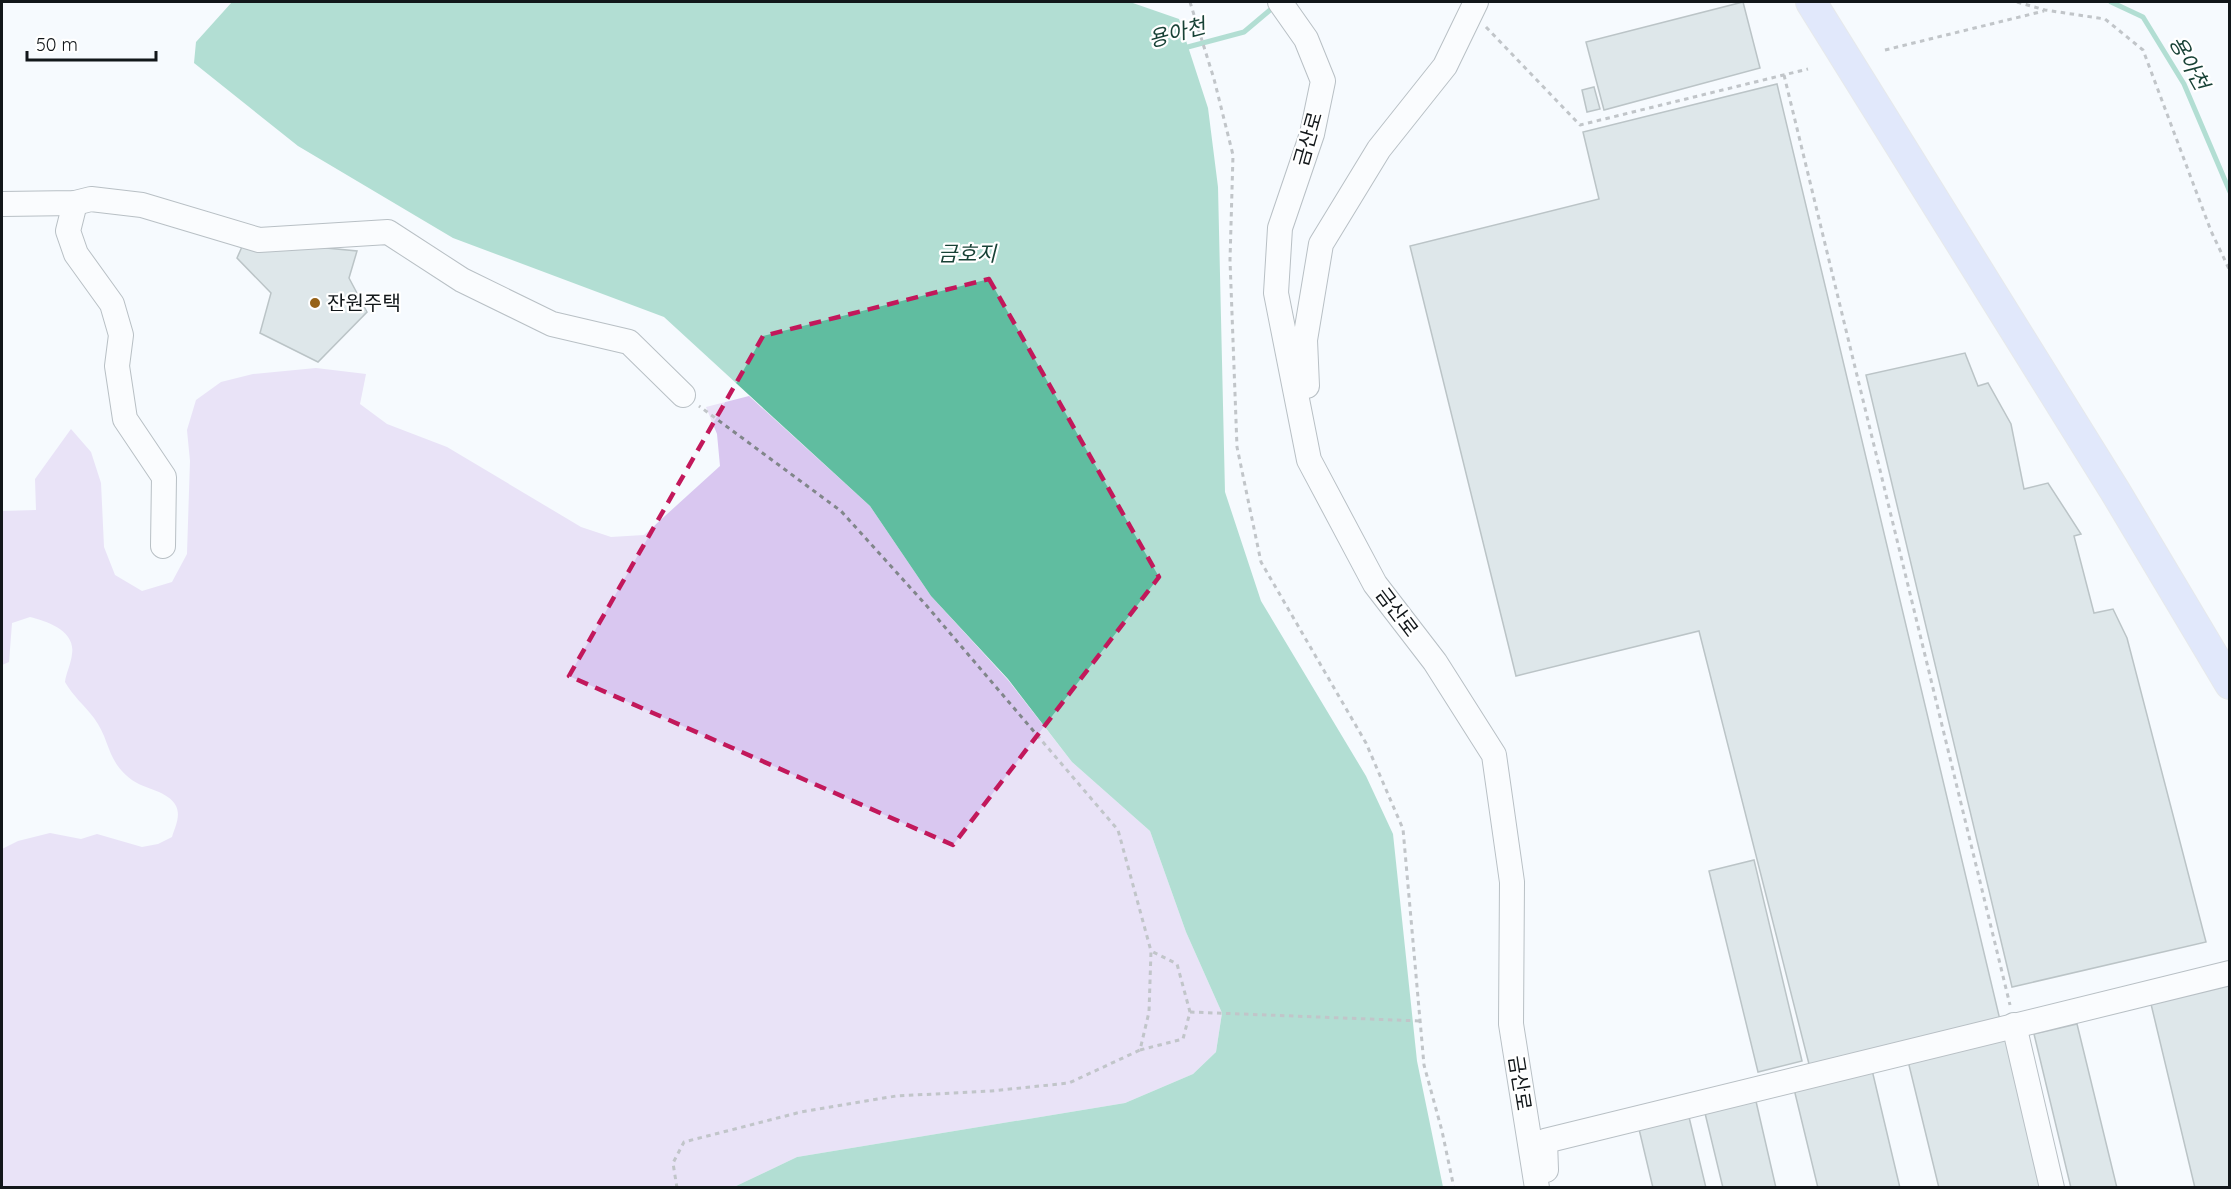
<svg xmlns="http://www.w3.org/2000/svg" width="2231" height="1189" font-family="Quicksand,'Noto Sans KR',sans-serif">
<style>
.green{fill:#d9c7f0}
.water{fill:#60bda0}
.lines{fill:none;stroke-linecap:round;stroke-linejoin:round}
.stream{stroke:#60bda0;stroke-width:5}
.building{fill:#c0d1d3;stroke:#748385;stroke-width:1.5}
.minor-casing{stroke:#6e7a81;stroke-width:26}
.major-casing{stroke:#d4d5d6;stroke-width:32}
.path{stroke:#81868a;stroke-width:3;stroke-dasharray:4.5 4.5;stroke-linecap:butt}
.minor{stroke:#fff;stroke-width:24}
.major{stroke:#c7d2f8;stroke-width:30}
.marked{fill:none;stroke:#c2185b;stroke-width:4.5;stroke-dasharray:12 8;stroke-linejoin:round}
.poi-dot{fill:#966217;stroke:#fff;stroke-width:2}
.labels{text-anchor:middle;stroke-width:4.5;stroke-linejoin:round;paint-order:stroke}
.street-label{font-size:20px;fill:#12171a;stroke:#fff}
.poi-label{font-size:20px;fill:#12171a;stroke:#fff;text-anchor:start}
.water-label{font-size:21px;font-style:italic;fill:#184236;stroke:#fff}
</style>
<rect width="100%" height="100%" fill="#f5fafe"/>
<path class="green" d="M316 368 366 374 360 404 387 424 447 447 581 527 611 537 644 535 720 466 717 434 706 407 749 396 870 506 931 596 1008 680 1072 762 1150 831 1186 932 1222 1013 1216 1052 1193 1074 1125 1103 797 1157 734 1187H2V849L18 841 50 833 81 839 97 834 142 847 158 844 172 837C175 827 181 816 176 806 169 791 144 789 132 780 106 761 111 741 94 718 84 705 73 696 65 682 66 673 71 664 72 654 76 631 47 621 30 617L12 623 9 662 2 665V511L36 510 35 479 71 429 91 452 101 483 104 547 115 575 142 591 172 582 187 554 190 461 187 430 196 400 221 382 253 374Z"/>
<polygon class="water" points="232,2 1130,2 1179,19 1208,108 1218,187 1225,492 1261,601 1366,776 1393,834 1417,1061 1443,1187 734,1187 797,1157 1125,1103 1193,1074 1216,1052 1222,1013 1186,932 1150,831 1072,762 1008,679 931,596 870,506 664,317 453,238 298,146 194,63 196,42"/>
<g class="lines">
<g class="stream">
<polyline points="2111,2 2143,17 2184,84 2230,192"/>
<polyline points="1184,48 1244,32 1276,5"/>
</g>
</g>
<g class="building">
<polygon points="1743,2 1760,68 1604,110 1586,42"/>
<polygon points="1777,84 2000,1020 1810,1068 1699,631 1516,676 1410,246 1599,199 1583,132"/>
<polygon points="1594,87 1600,109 1587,112 1582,90"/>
<polygon points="245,240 357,251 349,278 367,312 318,362 260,333 271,293 237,258"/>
<polygon points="1965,353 1978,386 1988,383 2011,424 2024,489 2048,483 2081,534 2074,536 2094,613 2113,609 2127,638 2206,942 2012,987 1866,375"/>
<polygon points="1754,860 1802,1061 1758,1072 1709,871"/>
<polygon points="2230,985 2230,1188 2195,1188 2151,1004"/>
<polygon points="2077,1024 2117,1188 2071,1188 2034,1034"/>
<polygon points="2009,1037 2045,1188 1939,1188 1908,1061"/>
<polygon points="1872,1070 1900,1188 1818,1188 1794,1089"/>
<polygon points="1755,1097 1776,1188 1723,1188 1704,1109"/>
<polygon points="1689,1117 1706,1188 1653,1188 1639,1129"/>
</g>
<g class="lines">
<defs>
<g id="minor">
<polyline points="1280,2 1306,39 1323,81 1312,134 1280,228 1276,293 1309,460 1375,584 1435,662 1494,755 1512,882 1511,1024 1537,1188"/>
<polyline points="75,203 68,231 76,254 112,304 121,335 117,366 125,419 164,477 163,546"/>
<polyline points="2,204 75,203 91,199 142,205 259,240 388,232 462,280 552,324 629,342 683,395"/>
<polyline points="1307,386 1305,340 1321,244 1379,149 1445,66 1476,2"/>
<polyline points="2014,1025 2052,1188"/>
<polyline points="1546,1170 1545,1141 2230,973"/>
</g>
<polyline id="major" points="1811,2 2115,491 2230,684"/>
</defs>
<use href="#minor" class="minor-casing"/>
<use href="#major" class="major-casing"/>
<g class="path">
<polyline points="1190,2 1214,79 1233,155 1230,260 1237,447 1261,562 1366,743 1403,829 1424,1065 1442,1131 1454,1188"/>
<polyline points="2017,2 2045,10 2105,19 2143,50 2211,231 2230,271"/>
<polyline points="1486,27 1580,125 1808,69"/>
<polyline points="1885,50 2044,11"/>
<polyline points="1784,75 2010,1005"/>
<polyline points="1190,1012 1420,1021"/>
<polyline points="1140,1050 1183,1039 1190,1012 1177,964 1151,951"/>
<polyline points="677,1188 673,1163 684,1142 801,1112 896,1096 991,1091 1069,1083 1140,1050 1149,1012 1151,951 1118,830 926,605 841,511 699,406"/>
</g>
<use href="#minor" class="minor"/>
<use href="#major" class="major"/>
</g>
<path d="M0 0H2231V1189H0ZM989 279 1159 577 953 845 569 676 763 336Z" fill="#f5fafe" fill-opacity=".55" fill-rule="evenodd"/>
<path class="marked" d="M989 279 1159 577 953 845 569 676 763 336Z"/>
<circle class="poi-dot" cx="315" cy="303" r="6"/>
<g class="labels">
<g class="street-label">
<text transform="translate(1308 139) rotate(-74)" y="7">금산로</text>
<text transform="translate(1397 612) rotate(53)" y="7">금산로</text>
<text transform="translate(1520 1083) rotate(81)" y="7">금산로</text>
</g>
<g class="poi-label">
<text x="327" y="310">잔원주택</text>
</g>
<g class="water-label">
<text transform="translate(1177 33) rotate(-15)" y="7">용아천</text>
<text transform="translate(2189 63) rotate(61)" y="7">용아천</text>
<text x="967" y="261">금호지</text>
</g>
</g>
<rect width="2231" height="1189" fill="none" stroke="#12171a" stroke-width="6"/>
<path d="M27 51v9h129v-9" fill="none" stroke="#12171a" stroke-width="3"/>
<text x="36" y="51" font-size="18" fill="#12171a" stroke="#ffffff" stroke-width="4.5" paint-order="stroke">50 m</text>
</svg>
